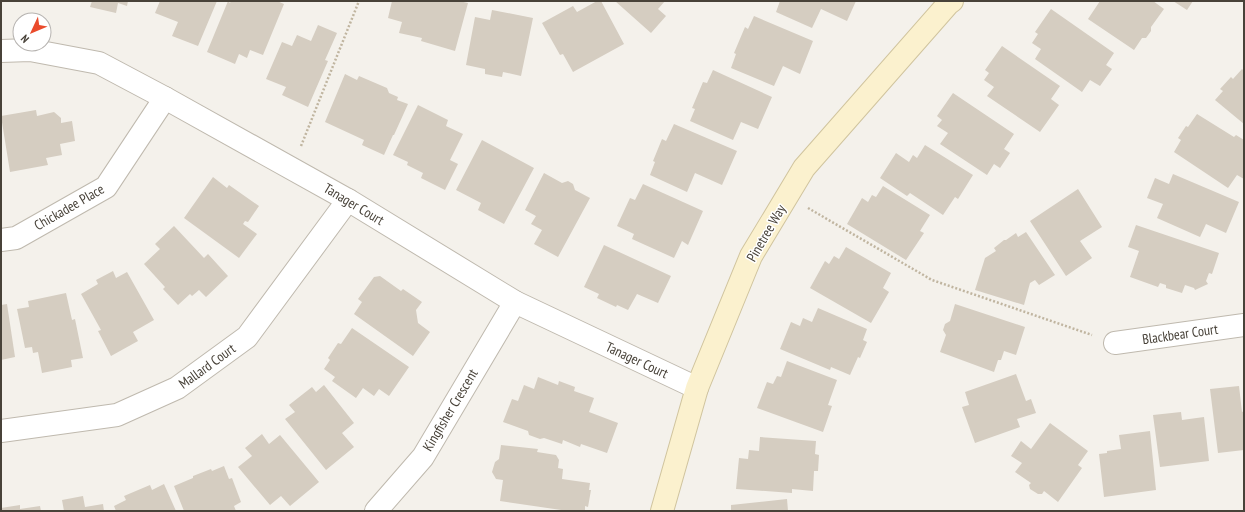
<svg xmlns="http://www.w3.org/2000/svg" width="1245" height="512" font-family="'PT Sans Narrow',sans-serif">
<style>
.building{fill:#d5cdc1}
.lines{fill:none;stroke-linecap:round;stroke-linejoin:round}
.street-casing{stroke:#bfb9ae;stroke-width:24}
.secondary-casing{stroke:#d0c49e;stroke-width:24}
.path{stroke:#c0b5a0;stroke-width:2.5;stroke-dasharray:2 2;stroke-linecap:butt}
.street{stroke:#fff;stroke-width:22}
.secondary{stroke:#fbf1ce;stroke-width:22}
.labels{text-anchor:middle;stroke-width:3;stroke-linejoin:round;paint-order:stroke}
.street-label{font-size:14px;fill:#484239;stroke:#fff}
</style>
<rect width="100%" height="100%" fill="#f4f1eb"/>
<g class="building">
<polygon points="92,1 128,1 127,6 118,3 116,13 90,7"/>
<polygon points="160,1 217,1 198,46 172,36 178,22 155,13"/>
<polygon points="228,1 230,3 231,1 277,1 284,4 263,55 250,50 247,58 239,54 235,64 207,52"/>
<polygon points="392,1 459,1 468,3 455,51 421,41 422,38 399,33 402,22 388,18"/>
<polygon points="597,1 601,1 624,44 573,72 563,54 560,55 542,23 573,6 577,12"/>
<polygon points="615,1 665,1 658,9 666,16 651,33"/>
<polygon points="780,1 856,1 847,21 821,9 812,28 776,12"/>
<polygon points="1100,1 1153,1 1164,9 1151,27 1151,31 1146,38 1142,38 1134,50 1088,19"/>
<polygon points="1173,1 1193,1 1187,10"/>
<polygon points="1051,9 1114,53 1106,65 1112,69 1100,86 1090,80 1082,92 1035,59 1041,49 1032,43 1038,34 1035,32"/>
<polygon points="492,10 533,18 521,76 503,72 502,77 485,74 485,69 466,65 475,17 490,20"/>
<polygon points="754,16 813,41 800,74 783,66 774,86 731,68 736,54 734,53 745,27 748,29"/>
<polygon points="318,25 337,33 325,60 328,61 308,107 282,95 286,87 266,79 282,42 292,46 297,35 311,41"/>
<polygon points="1002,46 1060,86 1051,99 1059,105 1040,132 987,96 994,87 984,80 989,73 985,70"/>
<polygon points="1242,69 1244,71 1244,124 1215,100 1223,91 1220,89 1231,77 1233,79"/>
<polygon points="713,70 772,97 758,129 741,122 733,140 690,121 695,109 692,108 703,82 707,83"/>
<polygon points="345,74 357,80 359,76 387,88 389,93 398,97 397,100 408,104 394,135 393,135 384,155 362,145 364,140 325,122"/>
<polygon points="953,93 1014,134 1004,149 1010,153 1000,168 994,164 987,175 940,144 948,133 937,126 942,120 937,116"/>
<polygon points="418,105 448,120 446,126 463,134 450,160 458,164 445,190 421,178 423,173 407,165 408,162 393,155"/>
<polygon points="36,110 37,116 54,112 61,118 61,123 72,121 75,141 60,144 62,155 46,158 48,165 10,172 1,116"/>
<polygon points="1197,114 1234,137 1236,135 1244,140 1244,179 1237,175 1228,188 1174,152 1181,140 1178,138 1186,126 1188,127"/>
<polygon points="674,124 737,151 722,185 695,173 687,192 650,175 655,162 653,161 662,139 666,141"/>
<polygon points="482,140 534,168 504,224 478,210 481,203 456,190"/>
<polygon points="925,145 973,175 958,199 955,197 943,215 910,193 907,196 880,178 896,153 909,162 913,155 917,158"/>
<polygon points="544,173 562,183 568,181 573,184 575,190 590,198 558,257 534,244 542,230 531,224 536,216 525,210"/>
<polygon points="1173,174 1239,202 1226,233 1206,224 1200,237 1157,218 1163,204 1147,198 1155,178 1169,184"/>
<polygon points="213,177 227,188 229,185 259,206 248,222 245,221 243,224 257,234 239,258 184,218"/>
<polygon points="643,184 703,211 688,245 682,241 674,258 632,239 634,234 617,226 630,198 635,200"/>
<polygon points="883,186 930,215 920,231 924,233 906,260 847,224 862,198 868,202 872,195 876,197"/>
<polygon points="1078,189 1102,227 1080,241 1092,258 1066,276 1030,221"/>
<polygon points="1136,225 1219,253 1212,274 1209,273 1206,281 1208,284 1195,290 1194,288 1185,285 1182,293 1166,288 1166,285 1160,283 1158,287 1130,277 1139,251 1128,247"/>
<polygon points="174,226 204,258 208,254 228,276 206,297 199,290 192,296 190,294 178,305 163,289 165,287 144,264 160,249 155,244"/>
<polygon points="1026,232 1055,275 1039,285 1035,280 1030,283 1024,305 975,290 985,258 996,251 994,248 1004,240 1006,240 1016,233 1018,237"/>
<polygon points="604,245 671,276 658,303 637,294 628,310 617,305 616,307 597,298 599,294 584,287"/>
<polygon points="846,247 891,273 883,288 889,292 871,323 810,288 825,261 829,264 834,256 839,259"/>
<polygon points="113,271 116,278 127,272 154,320 133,332 138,341 111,356 98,331 101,330 81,294 98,284 96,280"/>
<polygon points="380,276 401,291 403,289 422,302 416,310 418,323 430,332 413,356 354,314 362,302 358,299 374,277"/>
<polygon points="66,293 72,320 75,319 83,358 71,360 72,367 42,373 38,352 33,353 32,347 25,348 17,309 29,307 28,301"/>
<polygon points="7,304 15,357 1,360 1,305"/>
<polygon points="955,304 1025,327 1016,355 1004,351 1001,360 998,360 994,372 940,352 946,335 943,330 945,324 950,321"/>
<polygon points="818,308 867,329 863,340 867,342 860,358 858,357 850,375 831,367 830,370 780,349 791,322 800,326 803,318 812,322"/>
<polygon points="352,328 409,367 389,396 379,389 374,396 363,388 356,398 332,381 335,377 324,369 330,360 328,358 338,343 341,344"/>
<polygon points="787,361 837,380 828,405 832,406 823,432 757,408 767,382 773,384 777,376 781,377"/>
<polygon points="1016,374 1026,401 1031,399 1036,413 1017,419 1020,427 975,443 962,407 969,405 965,392"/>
<polygon points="538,377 558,385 559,381 575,387 574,391 594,398 589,412 618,423 607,453 581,444 580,447 563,440 562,444 544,438 540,439 529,435 528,431 503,422 512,399 518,401 524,385 534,389"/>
<polygon points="324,385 354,423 342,433 354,447 326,470 285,419 295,412 289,405 312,387 316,392"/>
<polygon points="1239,386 1242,412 1244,411 1244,450 1218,453 1210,389"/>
<polygon points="1181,412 1182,420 1204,417 1209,461 1160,467 1153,415"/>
<polygon points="1050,423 1088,451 1078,465 1082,468 1058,502 1044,491 1042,494 1038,494 1030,489 1029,485 1031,483 1015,472 1022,463 1011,456 1021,441 1031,449"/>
<polygon points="1150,431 1156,490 1104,497 1099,454 1107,453 1107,451 1121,449 1119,435"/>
<polygon points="262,434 269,444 280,435 319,482 290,506 281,496 270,505 238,467 252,456 245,448"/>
<polygon points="760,437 816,441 815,454 819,455 818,471 814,471 813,491 792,489 792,493 736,489 739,458 748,459 749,450 759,451"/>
<polygon points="501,445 538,449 537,452 556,455 559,460 558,468 563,469 562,479 590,483 589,490 591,490 588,507 585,506 585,511 568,511 500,501 503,480 496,479 492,472 495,462 499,459"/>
<polygon points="224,466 229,479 232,478 241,502 234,506 236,511 184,511 174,486 193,478 193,476 211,469 212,471"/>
<polygon points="164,484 176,511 116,511 114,506 126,500 124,496 150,485 152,490"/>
<polygon points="83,496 85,507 103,504 104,511 64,511 62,500"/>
<polygon points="787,499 788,511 731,511 731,505"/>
<polygon points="20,505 20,509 40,506 41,511 1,511 1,508"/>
</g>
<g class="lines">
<defs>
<g id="street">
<polyline points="1,51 30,50 99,63 165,98 348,200 515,302 697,388"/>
<polyline points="1,240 16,238 106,187 165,98"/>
<polyline points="1115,343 1244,325"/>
<polyline points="1,431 117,415 177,388 247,337 348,200"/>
<polyline points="376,511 423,457 515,302"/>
</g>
<polyline id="secondary" points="662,511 697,388 751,256 804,168 948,4 952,1"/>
</defs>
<use href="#street" class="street-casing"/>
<use href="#secondary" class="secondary-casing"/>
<g class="path">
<polyline points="301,146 359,1"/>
<polyline points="808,208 932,280 1092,335"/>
</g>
<use href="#street" class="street"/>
<use href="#secondary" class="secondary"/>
</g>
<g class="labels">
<g class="street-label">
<text transform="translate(354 204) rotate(31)" y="5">Tanager Court</text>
<text transform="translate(69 207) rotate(-30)" y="5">Chickadee Place</text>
<text transform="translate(766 233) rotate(-60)" y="5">Pinetree Way</text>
<text transform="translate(1180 334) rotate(-8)" y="5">Blackbear Court</text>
<text transform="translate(637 360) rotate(25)" y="5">Tanager Court</text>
<text transform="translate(207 366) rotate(-36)" y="5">Mallard Court</text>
<text transform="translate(450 410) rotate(-59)" y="5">Kingfisher Crescent</text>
</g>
</g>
<rect width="1245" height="512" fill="none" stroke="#484239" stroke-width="4"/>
<g transform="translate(32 32) rotate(226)"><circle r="19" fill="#ffffff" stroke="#b6b3b0"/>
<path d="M0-3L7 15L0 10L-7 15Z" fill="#ea4b2c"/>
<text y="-6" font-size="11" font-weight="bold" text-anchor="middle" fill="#484239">N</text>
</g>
</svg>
